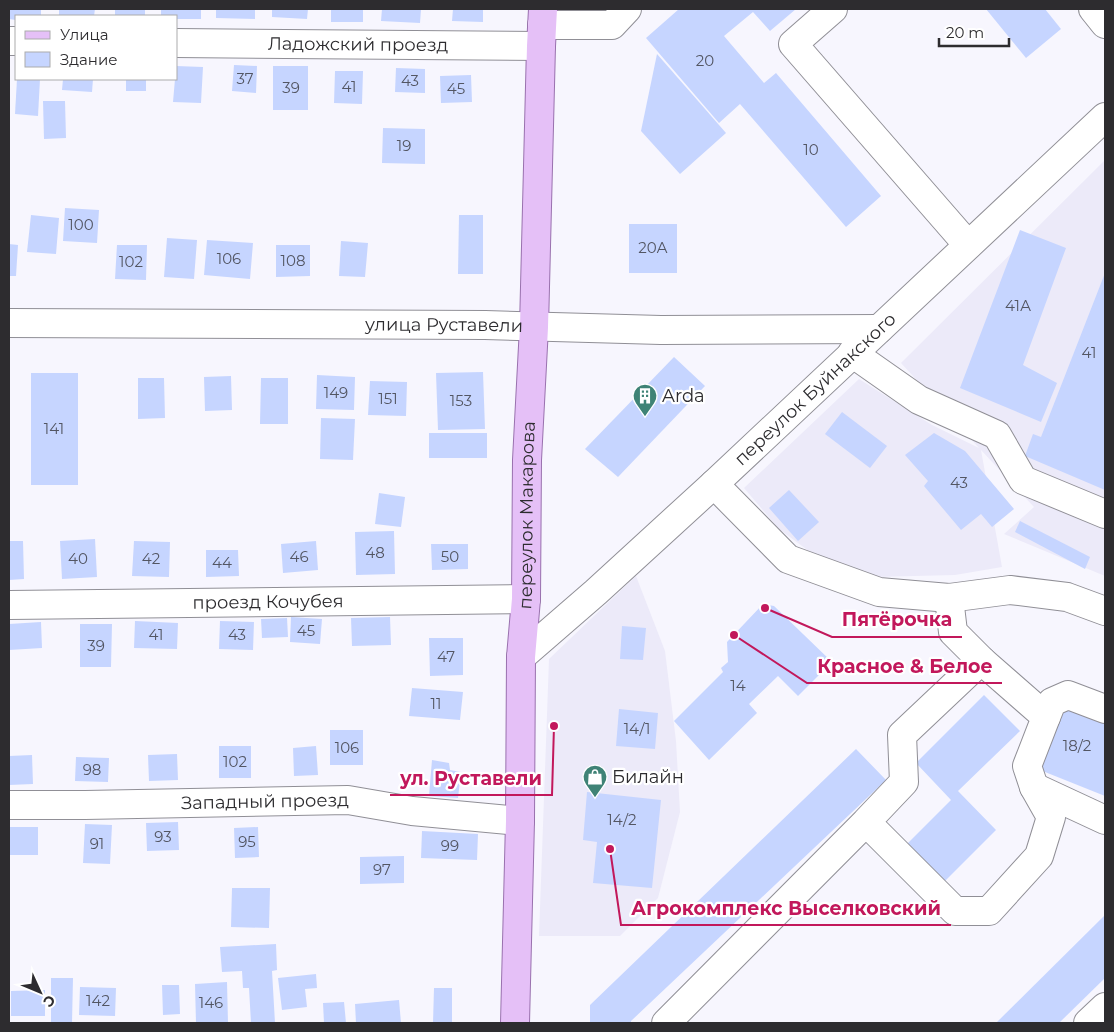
<svg xmlns="http://www.w3.org/2000/svg" width="1114" height="1032" font-family="Montserrat,sans-serif">
<style>
.built{fill:#eceaf9}
.building{fill:#c6d5ff}
.lines{fill:none;stroke-linecap:round;stroke-linejoin:round}
.minor-casing{stroke:#908f96;stroke-width:30}
.major-casing{stroke:#9971ae;stroke-width:30}
.minor{stroke:#fff;stroke-width:28}
.major{stroke:#e5c0f7;stroke-width:28}
.labels{text-anchor:middle;stroke-width:4.5;stroke-linejoin:round;paint-order:stroke}
.number-label{font-size:15px;fill:#535663}
.street-label{font-size:18px;fill:#2d2c2f;stroke:#fff}
.poi-label{font-size:18px;fill:#2d2c2f;stroke:#fff;text-anchor:start}
.leader{fill:none;stroke:#c2185b;stroke-width:2}
.callout-dot{fill:#c2185b;stroke:#fff;stroke-width:2}
.callout-label{font-size:19px;text-anchor:middle;font-weight:bold;fill:#c2185b;stroke:#fff;stroke-width:4.5;stroke-linejoin:round;paint-order:stroke}
</style>
<rect width="100%" height="100%" fill="#f7f6fe"/>
<g class="built">
<polygon points="1105,160 1105,576 1004,534 1034,507 981,450 1002,567 955,575 873,577 821,560 779,529 744,488 859,379 932,425 979,448 901,363"/>
<polygon points="636,576 665,651 676,741 680,812 658,898 620,936 539,936 549,659"/>
</g>
<g class="building">
<polygon points="9,9 41,9 41,16 16,16 16,20 9,19"/>
<polygon points="59,9 95,9 94,16 59,16"/>
<rect x="115" y="9" width="30" height="7"/>
<polygon points="161,9 201,9 201,19 176,19 176,16 161,16"/>
<polygon points="216,9 255,9 255,19 216,18"/>
<polygon points="272,9 308,9 307,19 272,17"/>
<rect x="331" y="9" width="32" height="13"/>
<polygon points="382,9 421,9 420,23 381,21"/>
<polygon points="453,9 483,9 483,22 452,21"/>
<polygon points="679,9 796,9 770,31 753,12 724,36 764,83 776,73 881,196 846,227 740,104 719,123 646,38"/>
<polygon points="986,9 1045,9 1061,29 1026,58"/>
<polygon points="657,54 726,133 680,174 641,131"/>
<polygon points="234,65 257,66 256,93 232,91"/>
<polygon points="176,66 203,67 201,103 173,102 175,79 176,79"/>
<rect x="273" y="66" width="35" height="44"/>
<polygon points="396,68 425,69 425,93 395,92"/>
<polygon points="335,71 363,71 362,104 334,103"/>
<polygon points="471,75 472,102 441,103 440,76"/>
<polygon points="17,79 40,79 38,116 15,114"/>
<polygon points="63,79 93,79 92,92 62,90"/>
<rect x="126" y="79" width="20" height="12"/>
<polygon points="43,101 65,101 66,138 44,139"/>
<polygon points="383,128 425,129 425,164 382,163"/>
<polygon points="65,208 99,210 97,243 63,241"/>
<polygon points="31,215 59,218 56,254 27,252"/>
<polygon points="459,215 483,215 483,274 458,274"/>
<rect x="629" y="224" width="48" height="49"/>
<polygon points="1020,230 1066,248 1023,365 1057,383 1041,422 960,388"/>
<polygon points="167,238 197,240 194,279 164,277"/>
<polygon points="207,240 253,243 250,279 204,275"/>
<polygon points="341,241 368,243 365,277 339,276"/>
<polygon points="9,244 18,245 16,276 9,276"/>
<polygon points="117,245 147,245 146,280 115,279"/>
<polygon points="276,245 310,245 310,276 276,277"/>
<polygon points="1105,273 1105,490 1025,456 1033,434 1041,437"/>
<polygon points="674,357 705,386 618,477 585,449"/>
<polygon points="483,372 485,429 438,430 436,373"/>
<rect x="31" y="373" width="47" height="112"/>
<polygon points="317,375 355,377 354,410 316,409"/>
<polygon points="231,376 232,410 205,411 204,377"/>
<polygon points="138,378 164,378 165,418 138,419"/>
<polygon points="261,378 288,378 288,424 260,424"/>
<polygon points="370,381 407,382 406,416 368,415"/>
<polygon points="842,412 887,446 870,468 825,434"/>
<polygon points="321,418 355,419 353,460 320,459"/>
<rect x="429" y="433" width="58" height="25"/>
<polygon points="934,433 965,451 1014,509 992,527 981,514 961,530 924,486 928,481 905,455"/>
<polygon points="789,490 819,522 798,541 769,508"/>
<polygon points="379,493 405,497 401,527 375,524"/>
<polygon points="1020,521 1090,557 1085,569 1015,532"/>
<polygon points="394,531 395,574 356,575 355,532"/>
<polygon points="95,539 97,577 62,579 60,541"/>
<polygon points="9,541 23,541 24,579 9,580"/>
<polygon points="134,541 170,542 169,577 132,576"/>
<polygon points="316,541 318,570 283,573 281,544"/>
<polygon points="431,544 468,544 468,569 432,570"/>
<polygon points="206,550 238,550 239,576 206,577"/>
<polygon points="763,604 774,606 832,662 798,696 778,676 749,704 757,713 709,760 674,721 723,672 721,668 728,662 727,642"/>
<polygon points="291,617 322,619 320,644 290,642"/>
<polygon points="390,617 391,645 352,646 351,618"/>
<polygon points="287,618 288,637 262,638 261,619"/>
<polygon points="135,621 178,623 177,649 134,648"/>
<polygon points="220,621 254,622 253,650 219,649"/>
<polygon points="41,622 42,648 9,650 9,624"/>
<polygon points="80,624 112,624 111,667 80,667"/>
<polygon points="622,626 646,628 643,660 620,659"/>
<polygon points="429,638 463,638 463,675 430,676"/>
<polygon points="412,688 463,692 460,720 409,716"/>
<polygon points="984,695 1020,731 958,791 996,830 941,885 904,847 951,800 916,763"/>
<polygon points="1063,705 1105,723 1105,796 1040,770"/>
<polygon points="619,709 658,713 655,749 616,746"/>
<rect x="330" y="730" width="33" height="35"/>
<rect x="219" y="746" width="32" height="32"/>
<polygon points="316,746 318,775 294,776 293,748"/>
<polygon points="856,749 886,780 631,1021 631,1023 590,1023 590,1005"/>
<polygon points="177,754 178,780 149,781 148,755"/>
<polygon points="32,755 33,784 9,785 9,756"/>
<polygon points="76,757 109,758 108,782 75,781"/>
<polygon points="432,760 449,763 450,770 461,772 458,798 429,796"/>
<polygon points="587,792 661,800 652,888 593,883 597,842 583,840"/>
<polygon points="178,822 179,850 147,851 146,823"/>
<polygon points="85,824 112,825 110,864 83,863"/>
<rect x="9" y="827" width="29" height="28"/>
<polygon points="258,827 259,857 235,858 234,828"/>
<polygon points="422,831 478,834 477,860 421,858"/>
<polygon points="404,856 404,883 360,884 360,857"/>
<polygon points="232,888 270,888 269,928 231,927"/>
<polygon points="1105,915 1105,978 1059,1023 996,1023"/>
<polygon points="276,944 277,970 272,971 275,1023 251,1023 249,988 243,988 242,971 222,972 220,947"/>
<polygon points="316,974 317,988 305,989 307,1007 282,1010 278,978"/>
<polygon points="51,978 73,978 72,1023 51,1022"/>
<polygon points="227,982 228,1023 196,1023 195,984"/>
<polygon points="162,985 179,985 180,1014 163,1015"/>
<polygon points="80,987 116,988 115,1016 79,1015"/>
<polygon points="434,988 452,988 452,1023 433,1023"/>
<polygon points="45,990 45,1016 11,1016 11,991"/>
<polygon points="399,1000 401,1023 356,1023 355,1004"/>
<polygon points="344,1002 346,1023 324,1023 323,1003"/>
</g>
<g class="lines">
<defs>
<g id="minor">
<polyline points="833,9 793,44 968,245"/>
<polyline points="1093,9 1105,24"/>
<polyline points="542,25 612,25 627,9"/>
<polyline points="9,41 16,41"/>
<path id="s1" d="M176 43 541 46"/>
<path id="s2" d="M9 323 485 325 661 330 879 329"/>
<polyline points="852,353 919,400 997,435 1023,480 1105,514"/>
<polyline points="714,484 788,559 879,592 949,598 1010,590 1067,597 1105,611"/>
<polyline points="949,598 953,632 982,661"/>
<path id="s3" d="M9 605 526 599"/>
<path id="s4" d="M521 657 596 592 714 484 1105 117"/>
<polyline points="1046,717 1052,702 1068,695 1105,709"/>
<polyline points="1034,787 1105,820"/>
<path id="s5" d="M9 805H85L348 800 412 811 520 821"/>
<polyline points="666,1023 866,822 904,782 902,735 974,667 982,661 1046,717 1027,766 1034,787 1051,817 1039,856 989,911 955,911 866,822"/>
<polyline points="1088,1023 1105,1007"/>
</g>
<g id="major">
<path id="s6" d="M515 1023 520 821 521 657 526 599 527 460 534 327 541 46 543 9"/>
</g>
</defs>
<use href="#minor" class="minor-casing"/>
<use href="#major" class="major-casing"/>
<use href="#minor" class="minor"/>
<use href="#major" class="major"/>
</g>
<defs>
<symbol id="building-pin" viewBox="-11 -11 22 30"><path d="M0 17L-7.5 6A9.5 9.5 0 1 1 7.5 6Z" fill="#3f8376" stroke="#fff"/><path d="M-4-6H4V6H1V3H-1V6H-4ZM-2.5-4.3h1.7v1.8h-1.7ZM.8-4.3h1.7v1.8H.8ZM-2.5-1h1.7V.8h-1.7ZM.8-1h1.7V.8H.8Z" fill="#fff"/></symbol>
<symbol id="shop-pin" viewBox="-11 -11 22 30"><path d="M0 17L-7.5 6A9.5 9.5 0 1 1 7.5 6Z" fill="#3f8376" stroke="#fff"/><path d="M-5-2.5h2.3a2.7 3.5 0 0 1 5.4 0H5L5.5 6h-11ZM-1.5-2.5h3a1.5 2.3 0 0 0-3 0Z" fill="#fff"/></symbol>
</defs>
<g fill-rule="evenodd">
<use href="#building-pin" x="631" y="382" width="28" height="38"/>
<use href="#shop-pin" x="581" y="763" width="28" height="38"/>
</g>
<g class="labels">
<g class="number-label">
<text x="705" y="66">20</text>
<text x="245" y="84">37</text>
<text x="410" y="86">43</text>
<text x="349" y="92">41</text>
<text x="291" y="93">39</text>
<text x="456" y="94">45</text>
<text x="404" y="151">19</text>
<text x="811" y="155">10</text>
<text x="81" y="230">100</text>
<text x="653" y="253">20А</text>
<text x="229" y="264">106</text>
<text x="293" y="266">108</text>
<text x="131" y="267">102</text>
<text x="1018" y="311">41А</text>
<text x="1089" y="358">41</text>
<text x="336" y="398">149</text>
<text x="388" y="404">151</text>
<text x="461" y="406">153</text>
<text x="54" y="434">141</text>
<text x="959" y="488">43</text>
<text x="375" y="558">48</text>
<text x="299" y="562">46</text>
<text x="450" y="562">50</text>
<text x="78" y="564">40</text>
<text x="151" y="564">42</text>
<text x="222" y="568">44</text>
<text x="306" y="636">45</text>
<text x="156" y="640">41</text>
<text x="237" y="640">43</text>
<text x="96" y="651">39</text>
<text x="446" y="662">47</text>
<text x="738" y="691">14</text>
<text x="436" y="709">11</text>
<text x="637" y="734">14/1</text>
<text x="1077" y="751">18/2</text>
<text x="347" y="753">106</text>
<text x="235" y="767">102</text>
<text x="92" y="775">98</text>
<text x="622" y="825">14/2</text>
<text x="163" y="842">93</text>
<text x="247" y="847">95</text>
<text x="97" y="849">91</text>
<text x="450" y="851">99</text>
<text x="382" y="875">97</text>
<text x="98" y="1006">142</text>
<text x="211" y="1008">146</text>
</g>
<g class="street-label">
<text dy="6" stroke="none"><textPath href="#s1" startOffset="182">Ладожский проезд</textPath></text>
<text dy="6" stroke="none"><textPath href="#s2" startOffset="435">улица Руставели</textPath></text>
<text dy="6" stroke="none"><textPath href="#s4" startOffset="398">переулок Буйнакского</textPath></text>
<text dy="6" stroke="none"><textPath href="#s6" startOffset="508">переулок Макарова</textPath></text>
<text dy="6" stroke="none"><textPath href="#s3" startOffset="259">проезд Кочубея</textPath></text>
<text dy="6" stroke="none"><textPath href="#s5" startOffset="256">Западный проезд</textPath></text>
</g>
<g class="poi-label">
<text x="662" y="402">Arda</text>
<text x="612" y="783">Билайн</text>
</g>
</g>
<path class="leader" d="M765 608L832 637H962M734 635L807 683H1002M554 726L552 795H390M610 849L621 925H951"/>
<g class="callout-dot">
<circle cx="765" cy="608" r="5"/>
<circle cx="734" cy="635" r="5"/>
<circle cx="554" cy="726" r="5"/>
<circle cx="610" cy="849" r="5"/>
</g>
<g class="callout-label">
<text x="897" y="626">Пятёрочка</text>
<text x="905" y="673">Красное &amp; Белое</text>
<text x="471" y="785">ул. Руставели</text>
<text x="786" y="915">Агрокомплекс Выселковский</text>
</g>
<rect width="1114" height="1032" fill="none" stroke="#2d2c2f" stroke-width="20"/>
<rect x="15" y="15" width="162" height="65" fill="#ffffff" stroke="#ababac"/>
<rect x="25" y="31" width="25" height="8" fill="#e5c0f7" stroke="#ababac"/>
<text x="60" y="40" font-size="15" fill="#2d2c2f">Улица</text>
<rect x="25" y="52" width="25" height="15" fill="#c6d5ff" stroke="#ababac"/>
<text x="60" y="65" font-size="15" fill="#2d2c2f">Здание</text>
<g transform="translate(40 992) rotate(134)" stroke="#ffffff" stroke-width="4" paint-order="stroke">
<path d="M0-4L9 19L0 12L-9 19Z" fill="#2d2c2f"/>
<text y="-8" font-size="14" font-weight="bold" text-anchor="middle" fill="#2d2c2f">С</text>
</g>
<path d="M939 38v8h70v-8" fill="none" stroke="#2d2c2f" stroke-width="2.5"/>
<text x="946" y="38" font-size="15" fill="#2d2c2f" stroke="#ffffff" stroke-width="4" paint-order="stroke">20 m</text>
</svg>
